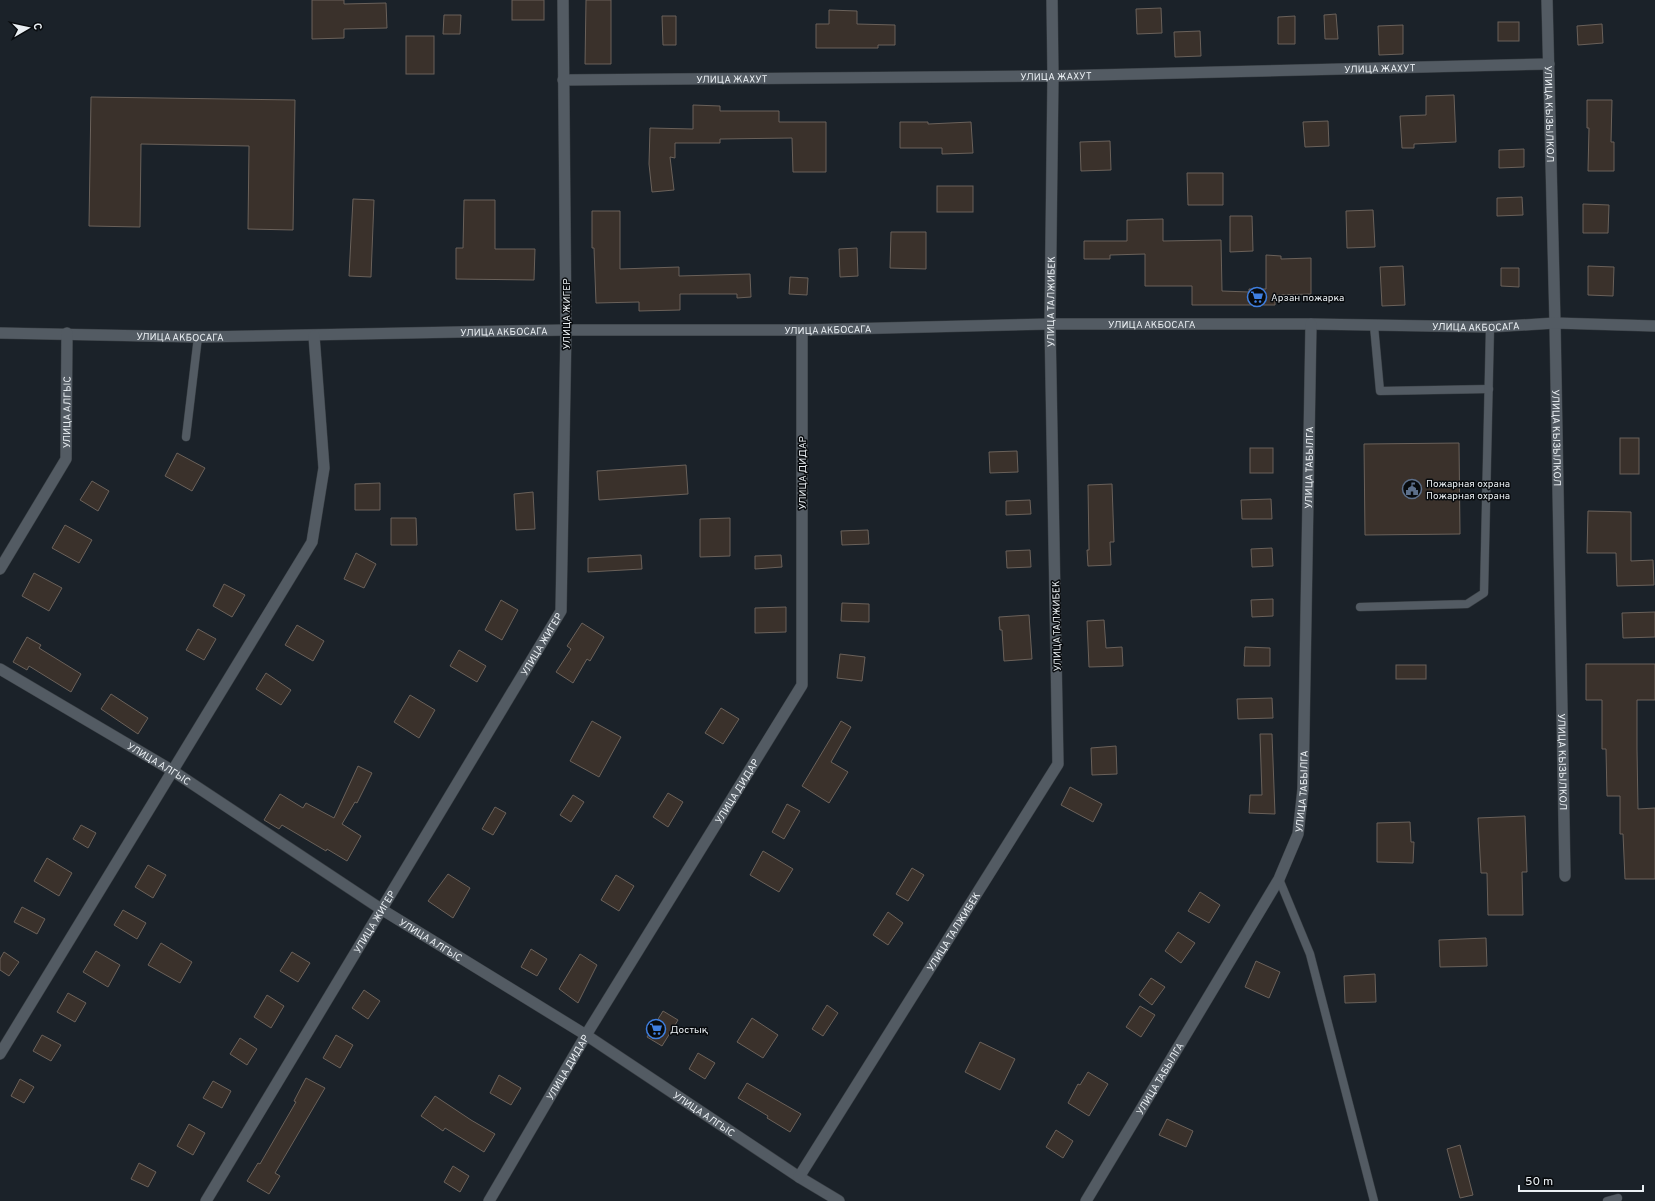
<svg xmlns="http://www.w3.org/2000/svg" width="1655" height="1201" font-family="Overpass,sans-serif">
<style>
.building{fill:#3a312b;stroke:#6a615a}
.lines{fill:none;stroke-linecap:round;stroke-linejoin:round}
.service-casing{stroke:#383e43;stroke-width:9}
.minor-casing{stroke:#383e43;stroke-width:12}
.service{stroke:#535b63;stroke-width:8}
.minor{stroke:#535b63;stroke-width:11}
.labels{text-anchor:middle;stroke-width:3;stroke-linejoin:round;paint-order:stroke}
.street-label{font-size:10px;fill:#eaeff3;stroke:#080b0e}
.poi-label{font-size:10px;fill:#eaeff3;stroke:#080b0e;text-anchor:start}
</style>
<rect width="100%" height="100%" fill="#1b2229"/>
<g class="building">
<polygon points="312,0 344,0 344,4 386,3 387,28 344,29 344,38 312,39"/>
<rect x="512" y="0" width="32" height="20"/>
<polygon points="586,0 611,0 611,64 585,64"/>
<polygon points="1161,8 1162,33 1137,34 1136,9"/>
<polygon points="829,10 857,11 857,24 895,25 895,45 878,45 878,48 816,48 816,24 829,24"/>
<polygon points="1336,14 1338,39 1325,39 1324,15"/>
<polygon points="444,15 461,15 460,34 443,34"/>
<polygon points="662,16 676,16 676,45 663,45"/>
<polygon points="1295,16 1295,44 1278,44 1278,17"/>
<rect x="1498" y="22" width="21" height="19"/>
<polygon points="1602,24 1603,43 1578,45 1577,26"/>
<polygon points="1403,25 1403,54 1379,55 1378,26"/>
<polygon points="1200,31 1201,56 1175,57 1174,32"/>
<rect x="406" y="36" width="28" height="38"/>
<polygon points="1454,95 1456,142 1414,144 1414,148 1402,148 1400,116 1426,115 1426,96"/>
<polygon points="91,97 295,100 293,230 248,229 249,146 141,144 140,227 89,226"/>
<polygon points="1587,100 1612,100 1611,142 1614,142 1614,171 1588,171 1589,128 1587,128"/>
<polygon points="693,105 720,106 720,111 779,111 779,122 826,122 826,172 793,172 792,138 720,139 720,143 675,143 675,158 670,157 674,190 652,192 649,164 650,128 693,129"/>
<polygon points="1328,121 1329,146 1305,147 1303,122"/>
<polygon points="900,122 928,122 928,124 971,122 973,153 942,154 942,148 900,148"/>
<polygon points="1110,141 1111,170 1081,171 1080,142"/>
<polygon points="1524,149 1524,167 1499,168 1499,150"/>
<polygon points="1187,173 1223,173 1223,205 1188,205"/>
<rect x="937" y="186" width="36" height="26"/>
<polygon points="1522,197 1523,215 1497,216 1497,198"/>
<polygon points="353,199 374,200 371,277 349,276"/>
<polygon points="464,200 495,200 495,249 535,249 534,280 456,279 456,248 463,248"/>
<polygon points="1583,204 1609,205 1608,233 1583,233"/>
<polygon points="1373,210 1375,247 1347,248 1346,211"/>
<polygon points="592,211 620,211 620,269 679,267 679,276 750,274 751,297 737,298 737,294 680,294 680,310 639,311 639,302 596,303 594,248 592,248"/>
<polygon points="1230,216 1252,216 1253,251 1230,252"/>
<polygon points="1163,219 1163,241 1221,240 1222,291 1249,292 1249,289 1266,289 1266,255 1281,256 1281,259 1311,258 1311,294 1275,295 1275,305 1192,305 1192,286 1145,286 1145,254 1110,255 1110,259 1084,259 1084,241 1127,241 1127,220"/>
<polygon points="891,232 926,232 926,269 890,268"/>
<polygon points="857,248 858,276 840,277 839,249"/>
<polygon points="1403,266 1405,305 1382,306 1380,267"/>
<polygon points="1588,266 1614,267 1613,296 1588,295"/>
<polygon points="1501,268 1519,268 1519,287 1501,286"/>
<polygon points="790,277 808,278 807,295 789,294"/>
<rect x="1620" y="438" width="19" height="36"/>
<polygon points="1459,443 1460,534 1365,535 1364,444"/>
<rect x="1250" y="448" width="23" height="25"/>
<polygon points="1017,451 1018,472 990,473 989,452"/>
<polygon points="177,453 205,468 192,491 165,476"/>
<polygon points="686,465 688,494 599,500 597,471"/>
<polygon points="92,481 109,491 98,511 80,500"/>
<polygon points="380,483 380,510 355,510 355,484"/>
<polygon points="1112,484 1114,542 1110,542 1111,565 1088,566 1087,550 1089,550 1088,485"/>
<polygon points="533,492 535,529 516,530 514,494"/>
<polygon points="1271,499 1272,519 1242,519 1241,500"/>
<polygon points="1030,500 1031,514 1006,515 1006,501"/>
<polygon points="1588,511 1631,512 1631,561 1653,560 1654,585 1617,586 1616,553 1587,553"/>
<polygon points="391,518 416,518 417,545 391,545"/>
<polygon points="730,518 730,556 700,557 700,519"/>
<polygon points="65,525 92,540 79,563 52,548"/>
<polygon points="868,530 869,544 842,545 841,531"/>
<polygon points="1272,548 1273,566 1252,567 1251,549"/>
<polygon points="1030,550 1031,567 1007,568 1006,551"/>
<polygon points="356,553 376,564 364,588 344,579"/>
<polygon points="641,555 642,569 588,572 588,558"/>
<polygon points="781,555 782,567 755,569 755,556"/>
<polygon points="34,573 62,588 49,611 22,596"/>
<polygon points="224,584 245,595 232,617 213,606"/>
<polygon points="1273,599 1273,616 1252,617 1251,600"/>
<polygon points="501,600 518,610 502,640 485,630"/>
<polygon points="842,603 869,604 869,622 841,621"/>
<polygon points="786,607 786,632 755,633 755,608"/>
<polygon points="1655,612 1655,637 1623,638 1622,613"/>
<polygon points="1029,615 1032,659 1004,661 1002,630 1000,630 999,617"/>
<polygon points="1104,620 1106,648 1122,647 1123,666 1089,667 1087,621"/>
<polygon points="582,623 604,637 590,661 587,659 573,683 556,672 571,649 567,646"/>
<polygon points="297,625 324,641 313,661 285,645"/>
<polygon points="198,629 216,639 204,660 186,650"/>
<polygon points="27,637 41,645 39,648 81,674 71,692 29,666 27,670 13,662"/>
<polygon points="1245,647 1270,648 1270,666 1244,666"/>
<polygon points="459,650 486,666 477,682 450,666"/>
<polygon points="840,654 865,657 862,681 837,678"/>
<polygon points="1586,664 1655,664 1655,700 1637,700 1637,749 1638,809 1655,808 1655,879 1625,879 1623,834 1620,834 1620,796 1607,796 1606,749 1602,749 1602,700 1586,700"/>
<rect x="1396" y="665" width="30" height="14"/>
<polygon points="266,673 291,690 281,705 256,689"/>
<polygon points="111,694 148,718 138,734 101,709"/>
<polygon points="410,695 435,710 419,738 394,722"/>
<polygon points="1272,698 1273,718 1238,719 1237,699"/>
<polygon points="721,708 739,719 723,744 705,733"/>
<polygon points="592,721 621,737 599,777 570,761"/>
<polygon points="841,721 851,727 831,762 848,772 829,803 802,786"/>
<polygon points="1260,734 1272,734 1275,814 1249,813 1250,795 1262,795"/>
<polygon points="1116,746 1117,774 1092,775 1091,748"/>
<polygon points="358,766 372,773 357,803 355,802 342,824 361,836 347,861 327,849 326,851 282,825 279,829 264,820 280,794 303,808 306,803 334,818"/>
<polygon points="1070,787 1102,804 1093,822 1061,805"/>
<polygon points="668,793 683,802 668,827 653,817"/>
<polygon points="573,795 584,802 571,822 560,815"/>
<polygon points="787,804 800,811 784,839 772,832"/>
<polygon points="495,807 506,813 493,835 482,829"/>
<polygon points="1525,816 1527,872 1522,872 1523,915 1488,915 1487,873 1481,873 1478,818"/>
<polygon points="1410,822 1411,842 1414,842 1413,863 1377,862 1377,823"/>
<polygon points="81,825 96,833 88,848 73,839"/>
<polygon points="763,851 793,869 779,892 750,875"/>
<polygon points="47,858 72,873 59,896 34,881"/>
<polygon points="148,865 166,875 153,898 135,887"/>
<polygon points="912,868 924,875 908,901 896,894"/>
<polygon points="448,874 470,888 453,918 428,901"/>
<polygon points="616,875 634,886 619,911 601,900"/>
<polygon points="1200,892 1220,905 1209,923 1188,911"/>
<polygon points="22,907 45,919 37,934 14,922"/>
<polygon points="123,910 146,923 137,939 114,925"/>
<polygon points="888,912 903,923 888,945 873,935"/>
<polygon points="1178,932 1195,943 1181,963 1165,951"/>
<polygon points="1486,938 1487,966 1440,967 1439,940"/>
<polygon points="161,943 192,962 180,983 148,965"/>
<polygon points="531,949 547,959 537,976 521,967"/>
<polygon points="96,951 120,965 108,987 83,972"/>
<polygon points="4,952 19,962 9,976 0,970 0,959"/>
<polygon points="292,952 310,963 298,982 280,971"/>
<polygon points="580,954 597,965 578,1003 559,989"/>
<polygon points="1256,961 1280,972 1269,998 1245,987"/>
<polygon points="1375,974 1376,1002 1345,1003 1344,976"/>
<polygon points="1151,978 1165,987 1152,1005 1139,995"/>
<polygon points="364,990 380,1001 368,1019 352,1008"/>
<polygon points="68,993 86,1003 75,1022 57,1012"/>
<polygon points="267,995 284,1006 271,1028 254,1017"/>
<polygon points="827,1005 838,1013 823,1036 812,1029"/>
<polygon points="1140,1006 1155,1015 1141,1037 1126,1027"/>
<polygon points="663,1011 678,1020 662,1046 647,1037"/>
<polygon points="752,1018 778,1035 763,1058 737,1042"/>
<polygon points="42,1035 61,1045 51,1061 33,1051"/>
<polygon points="336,1035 353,1045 340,1068 323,1058"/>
<polygon points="240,1038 257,1049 247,1065 230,1054"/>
<polygon points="980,1042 1015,1059 1000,1090 965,1072"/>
<polygon points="698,1053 715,1063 705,1079 689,1069"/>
<polygon points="1088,1072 1108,1084 1089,1116 1068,1103 1078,1084 1080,1085"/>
<polygon points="499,1075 521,1088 511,1105 490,1093"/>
<polygon points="306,1078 325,1088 275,1173 280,1176 269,1194 247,1181 258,1163 260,1164 296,1102 294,1101"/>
<polygon points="20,1079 34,1087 24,1103 11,1096"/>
<polygon points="213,1081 231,1091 222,1108 203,1098"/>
<polygon points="747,1083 801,1114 790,1132 767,1118 768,1116 738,1098"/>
<polygon points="435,1096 471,1120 495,1134 484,1152 445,1128 443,1131 421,1116"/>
<polygon points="1167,1119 1193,1131 1186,1147 1159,1135"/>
<polygon points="189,1124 205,1133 193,1155 177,1146"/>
<polygon points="1056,1130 1073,1141 1063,1158 1046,1147"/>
<polygon points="1460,1145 1473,1195 1460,1198 1447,1149"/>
<polygon points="139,1163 156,1172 148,1187 131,1179"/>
<polygon points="453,1166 469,1176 460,1192 444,1182"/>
</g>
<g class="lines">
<defs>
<g id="service">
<polyline points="1374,326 1380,391 1489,389"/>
<polyline points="186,437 198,337"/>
<polyline points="1360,607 1467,604 1484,593 1490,327"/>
<polyline points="1279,879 1310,954 1374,1201"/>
<polyline points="1607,1201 1618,1198"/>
</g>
<g id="minor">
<path id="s1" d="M1547 0 1555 323 1565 876"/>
<path id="s2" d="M563 80 1053 76 1549 64"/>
<path id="s3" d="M0 333 198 337 566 330H802L1050 324H1311L1490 327 1555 323 1655 326"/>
<path id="s4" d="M0 569 66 459 67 333"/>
<path id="s5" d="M0 669 173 771 381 909 586 1035 799 1177 839 1201"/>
<polyline points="0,1054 312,542 324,468 314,336"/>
<path id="s6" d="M799 1177 1058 764 1050 324 1053 76 1052 0"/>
<path id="s7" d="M206 1201 561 611 566 330 563 0"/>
<path id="s8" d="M489 1201 586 1035 802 685V330"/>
<path id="s9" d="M1086 1201 1279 879 1298 834 1303 789 1311 324"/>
</g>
</defs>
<use href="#service" class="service-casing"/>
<use href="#minor" class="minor-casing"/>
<use href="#service" class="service"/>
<use href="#minor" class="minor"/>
</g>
<defs>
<symbol id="supermarket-ring" viewBox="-11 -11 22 22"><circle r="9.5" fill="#080b0e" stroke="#3f7fe0" stroke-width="1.5"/><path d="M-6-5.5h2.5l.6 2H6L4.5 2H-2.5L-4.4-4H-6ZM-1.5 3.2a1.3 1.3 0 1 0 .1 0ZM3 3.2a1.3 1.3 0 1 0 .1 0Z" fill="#3f7fe0"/></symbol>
<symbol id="civic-ring" viewBox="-11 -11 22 22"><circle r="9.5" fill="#080b0e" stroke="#5c6f8a" stroke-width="1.5"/><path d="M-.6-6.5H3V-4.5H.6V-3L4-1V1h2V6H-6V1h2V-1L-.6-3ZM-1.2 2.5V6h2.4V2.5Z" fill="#5c6f8a"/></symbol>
</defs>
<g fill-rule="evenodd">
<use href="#supermarket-ring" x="1246" y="286" width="22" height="22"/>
<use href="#civic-ring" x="1401" y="478" width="22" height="22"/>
<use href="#supermarket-ring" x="645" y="1018" width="22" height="22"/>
</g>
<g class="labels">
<g class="street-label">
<text dy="4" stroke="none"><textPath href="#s2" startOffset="817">УЛИЦА ЖАХУТ</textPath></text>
<text dy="4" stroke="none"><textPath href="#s2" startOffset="493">УЛИЦА ЖАХУТ</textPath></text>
<text dy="4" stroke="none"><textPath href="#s2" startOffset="169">УЛИЦА ЖАХУТ</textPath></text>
<text dy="4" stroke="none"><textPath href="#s1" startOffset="114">УЛИЦА КЫЗЫЛКОЛ</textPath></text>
<text dy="4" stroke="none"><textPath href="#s6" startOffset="950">УЛИЦА ТАЛЖИБЕК</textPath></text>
<text transform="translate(566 314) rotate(-90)" y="4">УЛИЦА ЖИГЕР</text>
<text dy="4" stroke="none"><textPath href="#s3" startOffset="1152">УЛИЦА АКБОСАГА</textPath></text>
<text dy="4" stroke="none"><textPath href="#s3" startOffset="1476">УЛИЦА АКБОСАГА</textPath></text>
<text dy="4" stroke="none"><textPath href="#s3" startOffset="828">УЛИЦА АКБОСАГА</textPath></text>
<text dy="4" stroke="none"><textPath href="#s3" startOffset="504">УЛИЦА АКБОСАГА</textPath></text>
<text dy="4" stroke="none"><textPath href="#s3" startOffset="180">УЛИЦА АКБОСАГА</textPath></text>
<text dy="4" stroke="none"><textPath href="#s4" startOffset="175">УЛИЦА АЛГЫС</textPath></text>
<text dy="4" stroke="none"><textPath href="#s1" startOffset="438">УЛИЦА КЫЗЫЛКОЛ</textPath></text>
<text dy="4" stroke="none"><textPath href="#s9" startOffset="791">УЛИЦА ТАБЫЛГА</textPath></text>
<text transform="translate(802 473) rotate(-90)" y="4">УЛИЦА ДИДАР</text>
<text transform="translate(1056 626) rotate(-91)" y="4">УЛИЦА ТАЛЖИБЕК</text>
<text dy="4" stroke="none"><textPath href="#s7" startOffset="650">УЛИЦА ЖИГЕР</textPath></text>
<text dy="4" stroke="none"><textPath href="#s1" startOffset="762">УЛИЦА КЫЗЫЛКОЛ</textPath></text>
<text dy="4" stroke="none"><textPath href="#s5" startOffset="185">УЛИЦА АЛГЫС</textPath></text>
<text dy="4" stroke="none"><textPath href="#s8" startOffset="479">УЛИЦА ДИДАР</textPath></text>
<text dy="4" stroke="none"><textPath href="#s9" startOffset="467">УЛИЦА ТАБЫЛГА</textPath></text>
<text dy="4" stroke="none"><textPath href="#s7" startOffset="326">УЛИЦА ЖИГЕР</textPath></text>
<text dy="4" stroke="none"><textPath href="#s6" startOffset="290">УЛИЦА ТАЛЖИБЕК</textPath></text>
<text dy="4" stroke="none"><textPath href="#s5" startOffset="509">УЛИЦА АЛГЫС</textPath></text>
<text dy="4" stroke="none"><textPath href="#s8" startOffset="155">УЛИЦА ДИДАР</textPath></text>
<text dy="4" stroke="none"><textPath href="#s9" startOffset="143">УЛИЦА ТАБЫЛГА</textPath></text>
<text dy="4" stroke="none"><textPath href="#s5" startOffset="833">УЛИЦА АЛГЫС</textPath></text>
</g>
<g class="poi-label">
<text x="1271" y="301">Арзан пожарка</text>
<text x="1426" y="487">Пожарная охрана<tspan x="1426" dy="12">Пожарная охрана</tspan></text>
<text x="670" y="1033">Достық</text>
</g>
</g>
<g transform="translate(28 28) rotate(81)" stroke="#080b0e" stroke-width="3" paint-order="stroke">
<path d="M0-3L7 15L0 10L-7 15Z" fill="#eaeff3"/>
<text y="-6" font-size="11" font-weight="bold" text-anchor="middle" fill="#eaeff3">С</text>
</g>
<path d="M1519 1185v6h124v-6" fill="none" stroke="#eaeff3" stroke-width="2"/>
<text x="1525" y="1185" font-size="12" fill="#eaeff3" stroke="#080b0e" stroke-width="3" paint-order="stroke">50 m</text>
</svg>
